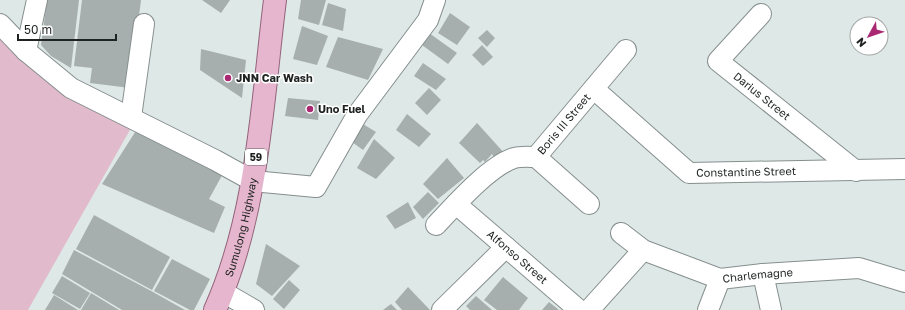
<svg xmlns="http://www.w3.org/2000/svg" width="905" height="310" font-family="'Golos Text',sans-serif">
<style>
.green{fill:#e1bacb}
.building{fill:#a6afad}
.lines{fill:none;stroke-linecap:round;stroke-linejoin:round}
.minor-casing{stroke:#868f8e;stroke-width:22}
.major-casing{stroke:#94637b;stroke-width:24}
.minor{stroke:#fff;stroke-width:20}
.major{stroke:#e5b6cd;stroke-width:22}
.poi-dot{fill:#aa2772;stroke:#fff;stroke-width:1.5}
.labels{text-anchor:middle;stroke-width:3;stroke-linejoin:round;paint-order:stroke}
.shield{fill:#fff;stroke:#626464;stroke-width:1}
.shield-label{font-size:10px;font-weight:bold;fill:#1e2221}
.poi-label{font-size:11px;font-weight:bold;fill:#1e2221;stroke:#fff;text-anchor:start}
.street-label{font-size:11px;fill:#1e2221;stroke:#fff}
</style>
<rect width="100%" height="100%" fill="#dee8e7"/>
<polygon class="green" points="0,33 131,128 28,310 0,310"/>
<g class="building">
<polygon points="47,0 79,0 71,68 51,56 41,45"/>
<polygon points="82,0 141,0 130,88 90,83 92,68 74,66"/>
<polygon points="202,0 230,0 221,13"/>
<polygon points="301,0 326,0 319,25 298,19"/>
<polygon points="328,3 346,9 343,31 322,25"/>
<polygon points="450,13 470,27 457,45 438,33"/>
<polygon points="302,26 328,36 317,65 293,59"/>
<polygon points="487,30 495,38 487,47 478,38"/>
<polygon points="429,33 457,53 448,64 422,45"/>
<polygon points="338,37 383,49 368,80 326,67"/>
<polygon points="482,45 493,57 483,66 472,55"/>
<polygon points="201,49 246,60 242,98 200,70"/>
<polygon points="423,63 446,79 436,90 414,76"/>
<polygon points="429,88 441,100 427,115 415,103"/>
<polygon points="288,98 320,101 318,120 285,116"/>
<polygon points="407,114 431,134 419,147 396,130"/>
<polygon points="477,123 506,155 495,159 492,154 485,162 483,160 480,163 459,143"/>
<polygon points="363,124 376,132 363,150 352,142"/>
<polygon points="139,126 225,170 209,199 225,207 214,233 102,184"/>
<polygon points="374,139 395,158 376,179 357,168"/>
<polygon points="447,158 464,178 438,199 423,184"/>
<polygon points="428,192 439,203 423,219 413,207"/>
<polygon points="408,202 416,218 395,229 386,216"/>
<polygon points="94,215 170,257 152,290 76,249"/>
<polygon points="266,244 300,266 272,296 256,284"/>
<polygon points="74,250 153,292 185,310 122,310 62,274"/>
<polygon points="172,259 210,279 194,310 190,310 154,291"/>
<polygon points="62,276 90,293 80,309 52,293"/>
<polygon points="503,277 528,298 519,310 497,310 484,300"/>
<polygon points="289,280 300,290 284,309 273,299"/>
<polygon points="408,287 430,310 402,310 395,302"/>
<polygon points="91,293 119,310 81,310"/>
<polygon points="54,295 78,310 45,310"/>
<polygon points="476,296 492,310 470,310 466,306"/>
<polygon points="549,302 559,310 542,310"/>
<polygon points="391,304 397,310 383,310"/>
</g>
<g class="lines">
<defs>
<g id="minor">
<path id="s1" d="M761 14 718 61 856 171"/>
<polyline points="0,24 26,51 71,88 215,160 253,181 316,187 357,115 428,20 435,0"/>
<polyline points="26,51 37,0"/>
<path id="s2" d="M594 89 689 173 905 169"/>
<polyline points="131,117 144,24"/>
<polyline points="536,157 589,204"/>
<path id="s3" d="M456 204 579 310"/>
<path id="s4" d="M436 225C454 206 489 166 514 158 521 156 530 157 536 157L626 50"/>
<path id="s5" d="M621 233 643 250 720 279 763 274 859 268 905 282"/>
<polyline points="763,274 771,310"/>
<polyline points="223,292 254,310"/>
<polyline points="442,310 506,247"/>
<polyline points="589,310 643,250"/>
<polyline points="708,310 720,279"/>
</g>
<g id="major">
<path id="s6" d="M215 310C258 214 262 104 275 0"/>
</g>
</defs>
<use href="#minor" class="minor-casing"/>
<use href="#major" class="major-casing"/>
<use href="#minor" class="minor"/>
<use href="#major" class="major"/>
</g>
<g class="poi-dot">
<circle cx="228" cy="78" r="4"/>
<circle cx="310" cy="109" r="4"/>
</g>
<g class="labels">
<rect class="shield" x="245" y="149" width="22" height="16" rx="3"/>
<g class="shield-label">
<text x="256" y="161">59</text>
</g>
<g class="poi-label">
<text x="236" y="82">JNN Car Wash</text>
<text x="318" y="113">Uno Fuel</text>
</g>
<g class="street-label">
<text dy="4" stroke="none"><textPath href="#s1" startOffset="120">Darius Street</textPath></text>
<text dy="4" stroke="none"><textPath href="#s4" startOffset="169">Boris III Street</textPath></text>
<text dy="4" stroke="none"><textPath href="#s2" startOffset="184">Constantine Street</textPath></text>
<text dy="4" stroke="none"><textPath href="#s6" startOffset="87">Sumulong Highway</textPath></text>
<text dy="4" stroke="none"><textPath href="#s3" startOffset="81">Alfonso Street</textPath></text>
<text dy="4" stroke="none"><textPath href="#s5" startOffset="148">Charlemagne</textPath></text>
</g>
</g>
<g transform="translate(869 36) rotate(230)"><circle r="19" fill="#ffffff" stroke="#a5a7a6"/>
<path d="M0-3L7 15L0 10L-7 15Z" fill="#aa2772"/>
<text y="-6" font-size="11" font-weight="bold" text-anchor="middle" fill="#1e2221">N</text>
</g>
<path d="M18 34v6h98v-6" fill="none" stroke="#1e2221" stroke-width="2"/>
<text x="24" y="34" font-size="12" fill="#1e2221" stroke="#ffffff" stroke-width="3" paint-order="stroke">50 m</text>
</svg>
